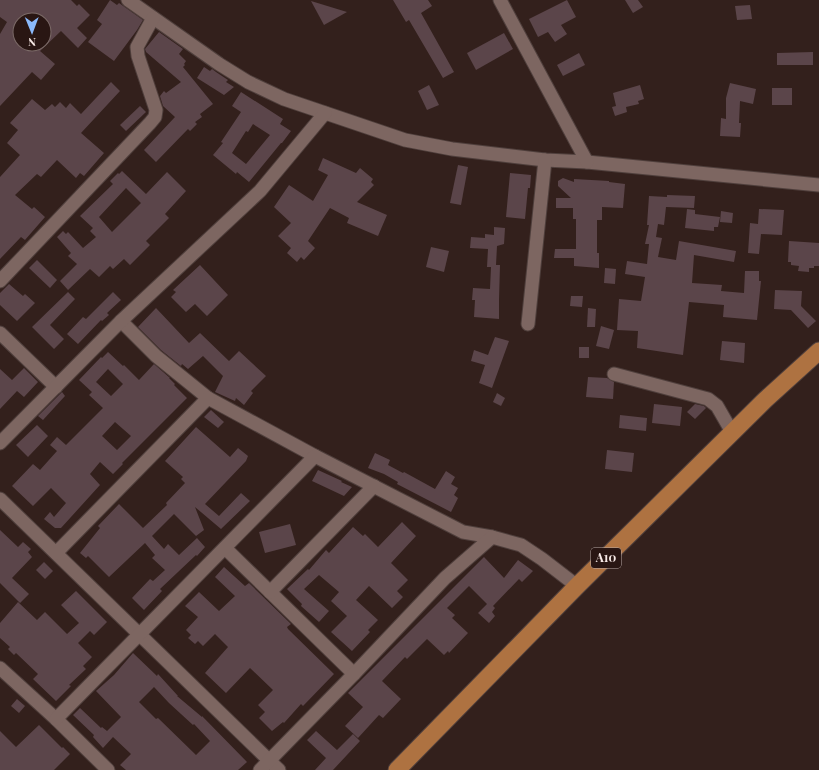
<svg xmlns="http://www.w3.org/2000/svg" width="819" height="770" font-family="'Playfair Display',serif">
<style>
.building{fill:#5b454a;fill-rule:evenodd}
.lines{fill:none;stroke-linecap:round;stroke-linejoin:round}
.minor-casing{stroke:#4f3f3c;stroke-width:15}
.major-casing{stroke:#4f3f3c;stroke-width:19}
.minor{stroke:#7d6661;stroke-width:13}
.major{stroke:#ae7241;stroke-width:17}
.labels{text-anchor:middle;stroke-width:3;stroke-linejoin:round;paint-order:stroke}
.shield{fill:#291613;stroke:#b9aaa7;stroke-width:1}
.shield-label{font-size:12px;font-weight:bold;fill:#f7e9e6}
</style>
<rect width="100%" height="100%" fill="#33201c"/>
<g class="building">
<path d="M0 0H71L77 6 79 4 90 15 77 28 87 38 78 48 61 31 40 51 55 64 41 80 32 72 0 106V34L7 22 0 17ZM20 20H44V44H20Z"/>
<polygon points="110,0 117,5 119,3 143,20 137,30 114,61 88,42 102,24 97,20"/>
<polygon points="393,0 428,0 432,6 421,13 454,72 443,78 409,20 406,22"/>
<polygon points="567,0 576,17 561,25 567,34 555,42 548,32 538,37 529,19"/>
<polygon points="625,0 638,0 643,7 633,13"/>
<polygon points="311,1 347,12 324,25"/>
<polygon points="750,5 752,19 737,20 735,6"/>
<polygon points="159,32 183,49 179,54 186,61 184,64 185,65 183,67 213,104 200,114 202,117 195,122 197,124 190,131 188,129 156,162 144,150 175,117 163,106 160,96 164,91 166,93 181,82 146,52 145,49"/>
<polygon points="504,33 513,49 476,70 467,53"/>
<polygon points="813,52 813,65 777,65 777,53"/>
<polygon points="579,53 585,65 563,76 557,65"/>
<polygon points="204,67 210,71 212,69 216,72 228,80 226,82 234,87 224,95 197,78"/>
<polygon points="111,82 120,91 81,133 104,153 84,176 80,173 76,178 57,160 41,177 37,174 15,195 32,209 34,207 45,217 25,240 21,237 0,259 0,177 20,155 7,143 18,130 10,123 32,99 45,110 52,104 55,107 60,102 66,108 70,103 81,114"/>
<polygon points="730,83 756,89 753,104 740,101 739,123 741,123 740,137 720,136 721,118 726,119 726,98"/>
<polygon points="429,85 439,105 427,110 418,91"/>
<polygon points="640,85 644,99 638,101 639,104 626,107 627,112 615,116 612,107 616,106 613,93"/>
<rect x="772" y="88" width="20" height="17"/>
<path d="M241 92 283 119 280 124 291 131 282 143H281L249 182 237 172 236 174 213 155 223 143 221 142 241 112 232 106ZM253 124 270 135 246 164 232 153 246 131 248 132Z"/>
<polygon points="140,106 146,112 126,131 120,125"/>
<polygon points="323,158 356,173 360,168 373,179 371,182 374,185 357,202 387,215 378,236 347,223 349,218 330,208 308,241 315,248 304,260 301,257 297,262 287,253 291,248 278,236 291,223 274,207 289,185 313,201 328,175 318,170"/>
<polygon points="458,165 468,167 461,205 450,203"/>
<path d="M122 171 146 194 167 172 186 191 165 214 169 218 146 241 150 245 130 265 124 259 113 269 110 266 99 277 90 269 68 290 60 281 77 264 68 256 71 253 57 237 63 231 66 234 68 232 83 248 96 237 90 231 93 228 80 216 113 184 110 181 118 173 119 174ZM126 188 141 203 112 232 99 217Z"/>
<polygon points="510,173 531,175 530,188 528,188 525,219 506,217"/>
<polygon points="563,178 574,182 574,179 609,181 609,182 625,184 623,208 602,207 602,220 597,220 597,253 599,253 599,268 574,266 574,258 554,258 555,249 576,249 576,219 573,219 573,208 556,208 556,198 571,198 558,186 558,181"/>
<polygon points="667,195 695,196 694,208 666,207 664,225 658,224 656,237 662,238 658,257 676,260 679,241 736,251 734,262 694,255 692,283 722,285 721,291 744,293 745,271 759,271 759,281 761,281 757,320 723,317 724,305 689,302 683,355 637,348 638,331 617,330 619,299 641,301 645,277 625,274 627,261 647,264 649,244 645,244 649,225 647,225 649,196 667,197"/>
<polygon points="687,209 695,210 695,214 720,217 718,227 714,227 714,231 685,228"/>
<polygon points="759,209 784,210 782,235 761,234 759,254 748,253 750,223 758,224"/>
<polygon points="721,211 733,213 732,223 720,222"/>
<polygon points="494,227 505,228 504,244 497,246 496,265 500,265 499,300 499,319 474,317 475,300 472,300 473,288 490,289 491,267 487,267 488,249 470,248 471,237 485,238 485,234 494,235"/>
<polygon points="789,241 819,243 819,266 814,266 814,268 809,268 809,272 798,271 799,266 791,265 791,262 788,262"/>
<polygon points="431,247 449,251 444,272 426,267"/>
<polygon points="37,260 57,280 50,288 29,268"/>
<polygon points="200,265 228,295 207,316 195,304 186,312 171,297 176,292 173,290"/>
<polygon points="605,268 616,269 615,284 604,283"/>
<polygon points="9,284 23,296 25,294 35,303 17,321 0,305 0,293"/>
<polygon points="775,290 802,291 801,306 816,321 808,328 791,310 774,309"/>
<polygon points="68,292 75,299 50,325 64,339 54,349 32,327"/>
<polygon points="113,292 121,300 107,313 109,315 102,321 101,320 78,344 67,334 83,317 86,319"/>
<polygon points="571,296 583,296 582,307 570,306"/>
<polygon points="156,308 189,343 200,333 229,361 239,351 266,376 251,391 253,393 244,405 236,398 235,401 215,392 223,376 203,356 188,369 182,364 181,366 161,350 138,327"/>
<polygon points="588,308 596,309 595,327 587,327"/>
<polygon points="601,326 614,330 609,349 596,346"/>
<polygon points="495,337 509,341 492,388 479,383 485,365 471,361 474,350 488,355"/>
<polygon points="722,341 745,343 744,363 720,360"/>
<rect x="579" y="347" width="10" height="11"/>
<path d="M108 352 123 366 124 365 139 380 154 364 170 378H169L175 384 174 385 187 398 122 463 123 464 113 474 100 462 90 474 100 485 61 528H55L44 519 50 512 54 517 66 503 51 488 33 506 12 486 33 464 40 470 57 451 50 445 57 437 66 445 103 408 89 395 92 392 79 380 101 357 102 358ZM108 369 123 384 111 396 96 382ZM115 422 131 436 117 450 102 436Z"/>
<polygon points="24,368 38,382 24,397 17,391 0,409 0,369 12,380"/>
<polygon points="588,377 607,378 614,382 613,399 586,397"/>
<polygon points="62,392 65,396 43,420 38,416"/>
<polygon points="497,393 505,398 501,406 493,402"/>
<polygon points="654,404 682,407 680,426 652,423"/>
<polygon points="695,404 704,406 706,408 695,419 687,412"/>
<polygon points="211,410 224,422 218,428 204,417"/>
<polygon points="620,415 647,418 646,431 619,428"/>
<polygon points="37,425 48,436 28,457 16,445"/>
<polygon points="196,427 230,457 238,448 248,456 246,461 205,504 219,516 241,493 250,501 221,529 195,507 204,530 196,536 174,514 152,536 164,549 168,544 179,555 197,538 205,547 197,556 196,555 160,589 162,591 144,610 132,598 150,579 153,581 165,570 152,558 155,555 145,543 109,577 88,556 86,558 80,553 100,528 98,526 119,504 143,528 167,505 166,503 185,483 181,479 183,477 165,461"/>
<polygon points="607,450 634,453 632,472 605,469"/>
<polygon points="375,453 390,460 388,465 403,473 404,472 435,489 446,471 455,477 451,484 458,488 454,495 458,498 451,512 397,484 398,482 384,474 368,468"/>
<polygon points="318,470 342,481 341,482 352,487 344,496 312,481"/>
<polygon points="402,522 416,536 391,563 408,580 397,591 403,597 392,608 369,586 356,600 378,620 368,630 370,632 352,651 331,632 347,616 331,601 339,592 319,575 304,589 329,611 319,622 301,606 302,604 287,589 308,569 309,570 326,550 329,553 353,527 363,536 365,534 378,547"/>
<polygon points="290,524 296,545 265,553 259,532"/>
<polygon points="0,530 18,547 23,542 31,549 28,552 32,557 12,578 29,594 20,603 0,583"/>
<polygon points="484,557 504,578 518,560 533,571 522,582 519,579 493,606 495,608 492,612 495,616 489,623 478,613 487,604 469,586 447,608 455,615 452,618 468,633 449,653 448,651 444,655 427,639 407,659 405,657 382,681 401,699 383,718 379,715 358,738 345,726 363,707 348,693"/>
<polygon points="44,562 53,571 45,579 36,570"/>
<polygon points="224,567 245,586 249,583 250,584 291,624 287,627 288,629 334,674 303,706 301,704 284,723 283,722 272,731 259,718 265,712 258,705 273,690 250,668 226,693 205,673 228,647 215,634 203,646 198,641 195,644 188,638 191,635 186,630 198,617 185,606 199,592 219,611 235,596 215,577"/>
<polygon points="76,591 107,622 94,635 90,631 78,643 92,657 83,666 86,669 69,685 71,686 56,701 33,679 38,674 16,653 14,655 8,649 10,647 0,638 0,623 18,602 37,620 45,612 67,634 79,623 61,605"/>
<path d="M133 653 157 676 158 674 178 696H177L202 717V716L247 762 238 770H126L120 765 131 754 113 737 103 748 93 737 94 735 73 715 80 708 101 728 102 727 107 731 121 717 96 691 114 675ZM154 687 169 703 193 725 194 724 210 741 196 755 158 718 156 719 139 702Z"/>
<polygon points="17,699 25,706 19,713 11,706"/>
<polygon points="39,725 62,748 63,747 70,754 54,770 0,770 0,731 16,747"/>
<polygon points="316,731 337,750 353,734 360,741 333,770 315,770 326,758 307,740"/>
</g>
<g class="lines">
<defs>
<g id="minor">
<polyline points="128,0 219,64 248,82 284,99 405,140 452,149 545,160 587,162 819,185"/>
<polyline points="500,0 587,162"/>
<polyline points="0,281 150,123 155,117 156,110 138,56 137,47 153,18"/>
<polyline points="121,321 156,356 208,398 315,456 463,532 492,537 521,545 542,559 577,586"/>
<polyline points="528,324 545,160"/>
<polyline points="0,333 56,387"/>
<polyline points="614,374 708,399 717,406 732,432"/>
<polyline points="0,443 121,321 260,191 325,113"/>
<polyline points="0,499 279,770"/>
<polyline points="225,548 354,674"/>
<polyline points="56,553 208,398"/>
<polyline points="270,592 374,486"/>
<polyline points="0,668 56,719 108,770"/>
<polyline points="56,719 315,456"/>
<polyline points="260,770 354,674 445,578 492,537"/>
</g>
<polyline id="major" points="397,770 577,586 765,400 819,351"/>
</defs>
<use href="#minor" class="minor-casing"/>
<use href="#major" class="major-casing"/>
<use href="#minor" class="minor"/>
<use href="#major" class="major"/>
</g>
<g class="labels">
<rect class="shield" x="591" y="548" width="30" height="20" rx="3"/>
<g class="shield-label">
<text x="606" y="562">A10</text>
</g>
</g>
<g transform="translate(32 32) rotate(179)"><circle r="19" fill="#291613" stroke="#7b6a67"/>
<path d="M0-3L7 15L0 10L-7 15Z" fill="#8bbafc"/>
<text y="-6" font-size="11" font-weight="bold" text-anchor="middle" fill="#f7e9e6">N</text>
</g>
</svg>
